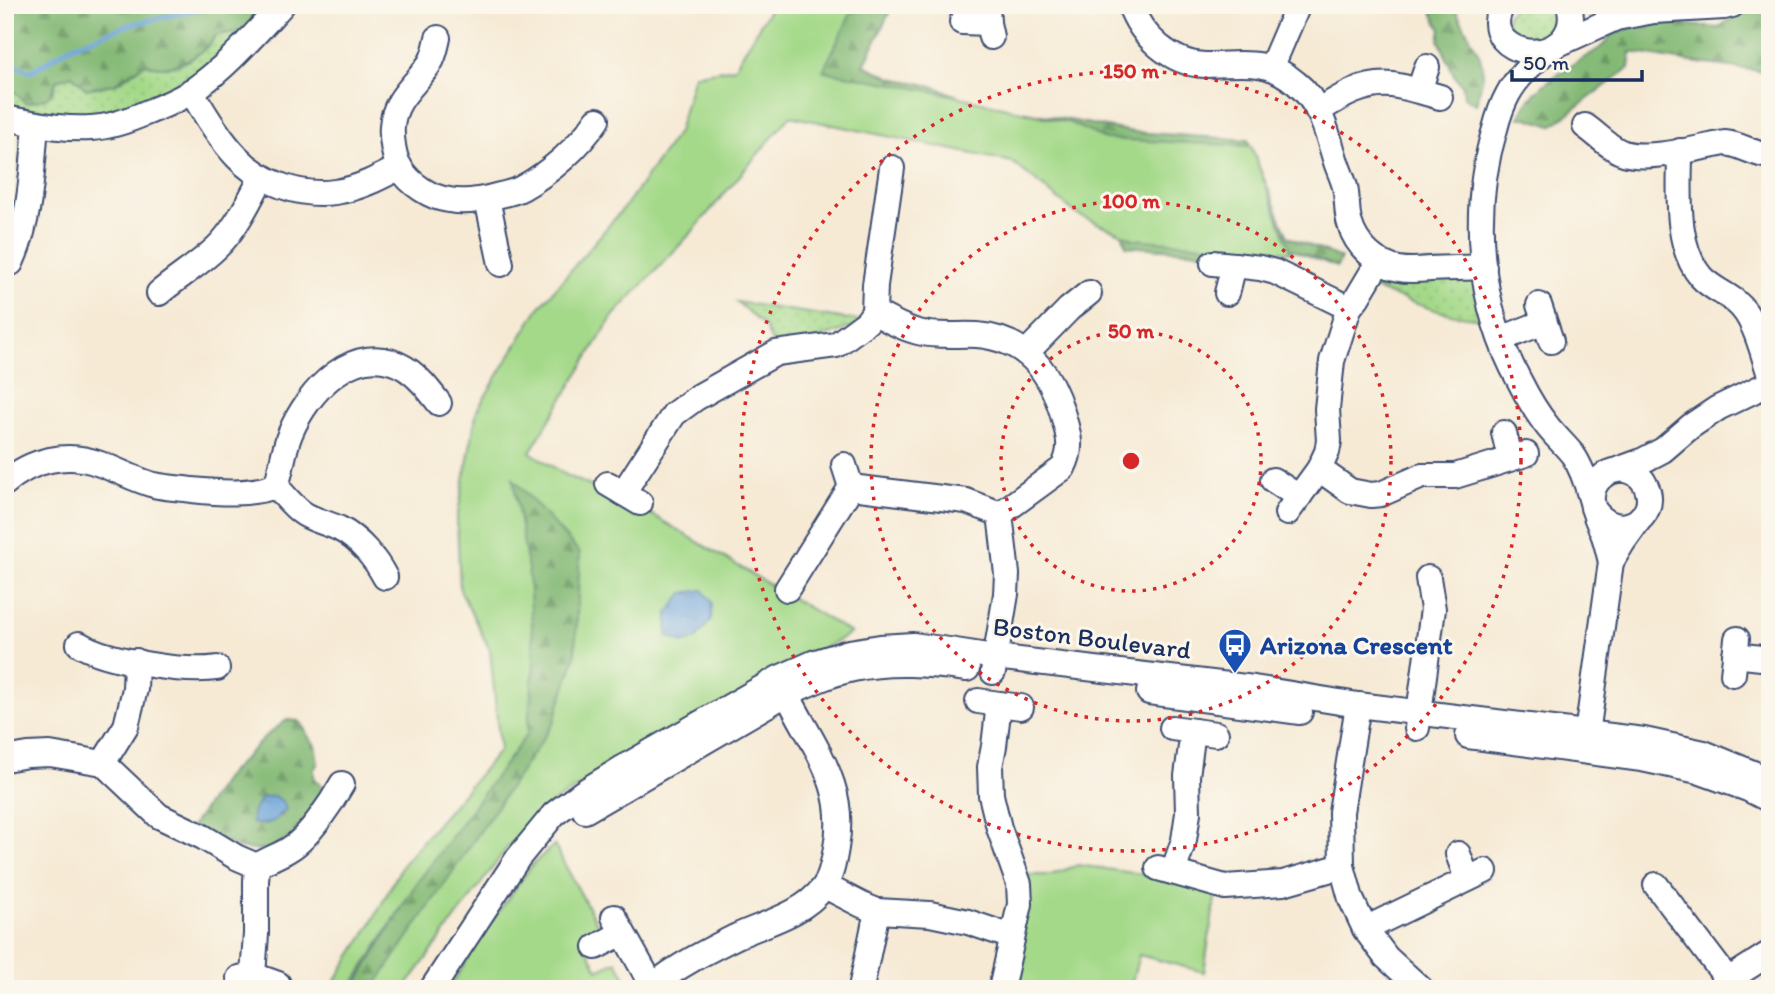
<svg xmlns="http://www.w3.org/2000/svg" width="1775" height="994" font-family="Itim,sans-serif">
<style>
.grass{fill:url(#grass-dots);stroke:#608474;stroke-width:2}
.forest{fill:url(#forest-firs);stroke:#4f746a;stroke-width:2}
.park{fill:#a4d989;stroke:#608474;stroke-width:2}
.water{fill:url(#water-ripples);stroke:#43699c;stroke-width:2}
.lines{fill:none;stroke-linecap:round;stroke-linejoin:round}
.stream{stroke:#6ba3da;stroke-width:5}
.minor-casing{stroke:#3c4b70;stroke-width:28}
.minor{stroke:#fff;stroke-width:24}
.ring{fill:none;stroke:#d62828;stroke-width:3.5;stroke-dasharray:3.5 7}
.labels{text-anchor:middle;stroke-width:6;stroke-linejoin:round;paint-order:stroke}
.street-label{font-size:26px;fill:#1b2f5e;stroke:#fbf7ec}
.transit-label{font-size:26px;font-weight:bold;fill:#164399;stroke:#fbf7ec;text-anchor:start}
.centre{fill:#d62828;stroke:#fbf7ec;stroke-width:3.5}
.ring-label{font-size:21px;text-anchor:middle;font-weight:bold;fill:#d62828;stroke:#fbf7ec;stroke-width:6;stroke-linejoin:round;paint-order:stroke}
</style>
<defs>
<pattern id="grass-dots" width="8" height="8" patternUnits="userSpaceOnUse" patternTransform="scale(1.75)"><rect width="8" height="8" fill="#a4d989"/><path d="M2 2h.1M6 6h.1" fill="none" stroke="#8dbb79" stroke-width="1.8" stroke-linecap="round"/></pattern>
<pattern id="forest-firs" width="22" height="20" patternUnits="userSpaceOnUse" patternTransform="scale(1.75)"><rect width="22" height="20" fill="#83b975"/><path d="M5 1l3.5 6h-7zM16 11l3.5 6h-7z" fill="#6a9763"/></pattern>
<pattern id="water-ripples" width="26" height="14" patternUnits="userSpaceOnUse" patternTransform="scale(1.75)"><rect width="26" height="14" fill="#6ba3da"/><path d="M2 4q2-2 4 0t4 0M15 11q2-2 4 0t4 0" fill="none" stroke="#5785b4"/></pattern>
</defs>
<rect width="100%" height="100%" fill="#fbf7ec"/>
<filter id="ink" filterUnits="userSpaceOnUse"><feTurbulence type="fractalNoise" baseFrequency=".0143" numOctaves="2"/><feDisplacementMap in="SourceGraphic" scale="14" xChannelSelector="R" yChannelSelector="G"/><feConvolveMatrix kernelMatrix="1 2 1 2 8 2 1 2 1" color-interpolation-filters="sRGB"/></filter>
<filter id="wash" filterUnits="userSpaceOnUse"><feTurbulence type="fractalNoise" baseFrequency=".00686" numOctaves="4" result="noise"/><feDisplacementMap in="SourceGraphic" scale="28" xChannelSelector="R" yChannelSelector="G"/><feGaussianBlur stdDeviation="1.57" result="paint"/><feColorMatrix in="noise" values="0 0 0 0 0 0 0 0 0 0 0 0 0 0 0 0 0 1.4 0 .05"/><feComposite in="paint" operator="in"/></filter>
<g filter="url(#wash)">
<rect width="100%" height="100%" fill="#f6ead5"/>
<g class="grass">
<path d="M1518 5C1538 5 1570 3 1554 33 1531 43 1530 43 1508 29L1507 15 1513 8Z"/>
<path d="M244 31 216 72 133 119 5 118V77L12 89 53 92 57 80 72 75 114 85 145 64C150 65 157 67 162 67 183 67 206 52 216 35Z"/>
<path d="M1379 261 1484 267 1494 319C1449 320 1405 299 1364 285Z"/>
<polygon points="737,302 867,322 776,353 767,331 763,325"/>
</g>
<g class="forest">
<path d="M5 5H267L243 31 216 35C206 52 183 67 162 67 157 67 150 65 145 64L114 84 86 89 72 75 57 80C50 100 45 100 25 103L12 89 5 77Z"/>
<polygon points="823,5 893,5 864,65 892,78 932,86 973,102 1133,132 1248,140 1288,237 1341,258 1337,267 1250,233 1239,255 1126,246 1122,232 1161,153 794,73"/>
<polygon points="1428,5 1453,5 1479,54 1482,64 1483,76 1476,104 1464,97 1463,86 1454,75 1439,40 1441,30"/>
<path d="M1764 7 1770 11V72L1691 62 1631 52 1629 68 1552 126 1527 118H1519C1529 92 1554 76 1577 62 1590 53 1603 50 1611 35L1639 25 1658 22 1718 28 1732 18Z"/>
<polygon points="513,478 580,553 575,657 553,724 374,989 353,989 414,887 527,734 528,576"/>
<polygon points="287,720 298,721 302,724 309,738 315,745 318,763 314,769 314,779 323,787 327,792 298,832 271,849 254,850 239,848 192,826 226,777 267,735"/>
</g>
<g class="park">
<polygon points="772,5 855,5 823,71 952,95 1070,123 1105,139 1251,146 1291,252 1134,239 1078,215 1012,162 790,116 692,232 613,316 530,452 566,475 644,510 851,633 696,719 553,802 510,844 404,989 373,989 553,724 575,658 580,553 513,479 529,576 534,662 527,734 414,887 350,989 330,989 371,924 403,864 500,750 490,650 460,590 457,518 477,410 538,309 627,204 678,132 694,75 734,68"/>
<polygon points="554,845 599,927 581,936 598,970 616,961 630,984 621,989 449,989 483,933 533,864"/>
<polygon points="1078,865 1217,885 1204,972 1139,955 1130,989 1011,989 1027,875 1051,875"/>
</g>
<g class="water">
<polygon points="703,590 712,603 711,620 696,639 683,643 667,636 668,613 683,593"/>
<path d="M274 796 283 802 286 810C274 822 269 826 252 823V814L261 798Z"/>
</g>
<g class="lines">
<polyline class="stream" points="5,41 16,65 30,72 72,46 128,25 218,5"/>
</g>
</g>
<g filter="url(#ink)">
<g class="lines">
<defs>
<g id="minor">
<polyline points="987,5 988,23 991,37"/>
<path d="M1130 5C1141 36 1171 64 1205 65 1241 65 1266 57 1296 83 1321 103 1327 133 1336 162 1339 171 1343 179 1345 187 1348 200 1346 213 1350 224 1356 246 1377 265 1399 269 1409 271 1420 270 1430 269 1448 268 1466 268 1484 267"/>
<path d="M1503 5C1479 42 1534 67 1561 41 1571 31 1573 19 1569 5"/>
<polyline points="962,22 988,23"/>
<path d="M438 38C436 46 435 55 430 63 416 85 394 98 392 126 391 138 394 158 400 168 410 184 431 198 449 200 464 203 482 200 496 196 505 194 515 192 522 188 551 172 579 147 597 120"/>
<polyline points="1556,45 1616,18 1654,11 1724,7 1732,5"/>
<path d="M1547 50C1533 63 1517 77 1508 94 1502 105 1498 117 1495 129 1470 211 1478 307 1520 382 1528 398 1537 413 1548 427 1556 437 1565 445 1573 455 1582 468 1587 484 1591 499"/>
<polyline points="1427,67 1419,91 1440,97"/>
<polyline points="1271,68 1298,5"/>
<path d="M191 91C205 114 219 138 237 157 262 183 300 197 335 192 358 189 379 178 400 167"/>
<path d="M1318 111C1340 97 1364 82 1392 85 1401 86 1410 89 1419 91"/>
<path d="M5 118C33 123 63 130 91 128 111 127 130 120 148 112 163 106 179 100 192 91 226 68 254 35 282 5"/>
<path d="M1585 126C1597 134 1608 147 1621 152 1645 162 1698 148 1725 143 1741 144 1754 155 1770 156"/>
<path d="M1680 151C1680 190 1674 245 1701 277 1711 288 1725 293 1736 302 1755 317 1762 352 1770 375"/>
<polyline points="487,199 501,264"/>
<path d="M11 263C31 219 32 172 36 124"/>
<polyline points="1213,263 1234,265 1227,293"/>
<polyline points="1234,265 1260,268 1275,272 1349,308"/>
<path d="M159 293C179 276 205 261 222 242 239 223 250 199 262 177"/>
<polyline points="1539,305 1551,341"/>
<polyline points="874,312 875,285 892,168"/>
<polyline points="1501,339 1544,322"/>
<polyline points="1026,353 1069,309 1089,293"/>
<polyline points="1504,433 1510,458"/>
<polyline points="1319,469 1350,491 1371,495 1381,494 1422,476 1455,476 1526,454"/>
<polyline points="1620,469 1642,461 1663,450 1691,426 1718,408 1770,383"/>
<polyline points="1273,480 1299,497"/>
<path d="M5 483C31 460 67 451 100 464 118 470 135 480 154 485 167 488 179 488 192 490 221 493 248 495 276 486"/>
<polyline points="608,484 640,503"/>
<polyline points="851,487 966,501 1000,514 1007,574 1006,594 993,672"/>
<path d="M623 493 674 414 696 398 776 353 836 345 867 322 874 312C888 320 902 328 918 332 937 337 957 334 977 335 1025 339 1049 369 1062 412 1068 433 1074 447 1063 468L1000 514"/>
<path d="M1593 508C1616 544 1661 519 1646 486 1633 457 1589 470 1592 501 1593 513 1600 525 1604 536 1607 545 1609 554 1611 562"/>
<polyline points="1287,513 1319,469 1327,452 1329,441 1327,409 1332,361 1349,308 1357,298 1379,261"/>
<path d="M385 577C375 558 359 539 340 529 328 523 315 521 304 514 293 507 285 496 276 486 282 469 283 451 290 434 307 392 355 338 405 368 419 377 429 390 439 403"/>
<polyline points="787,589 851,487 844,465"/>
<path d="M79 644C107 661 185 673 217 668"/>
<polyline points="1735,655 1770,659"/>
<polyline points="1733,674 1737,639"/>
<polyline points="1149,692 1300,712"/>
<polyline points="978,701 1021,707"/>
<polyline points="999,704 994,746 990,767 991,795 999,828 1019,884 1020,904 1001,989"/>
<polyline points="1358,705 1341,812 1342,866 1351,899 1365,929 1386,957 1421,989"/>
<polyline points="1172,728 1216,734"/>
<polyline points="1417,728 1433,609 1428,578"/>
<polyline points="1468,736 1642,759 1698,771 1748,789 1770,800"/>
<polyline points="1585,748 1611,562 1623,542 1641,517"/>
<polyline points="5,759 28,755 50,754 103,763 159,816 203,837 236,857 257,866"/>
<polyline points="103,763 126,726 135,689 136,661"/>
<path d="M585 811 786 694C808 684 829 674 853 669 890 661 929 664 967 669"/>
<polyline points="1458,854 1467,878"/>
<polyline points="1158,868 1225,887 1283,883 1342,866"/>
<polyline points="1173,872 1184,840 1188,813 1187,776 1193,731"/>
<polyline points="1656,885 1728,980"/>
<polyline points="825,886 862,905 877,911 930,914 968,922 1012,937"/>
<polyline points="614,917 654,989"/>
<polyline points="1365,929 1485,871"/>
<polyline points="596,947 622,933"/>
<path d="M253 975 256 934V881L257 866C268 859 281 855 291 848 309 837 332 802 342 784"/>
<polyline points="239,978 253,975 278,984"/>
<path d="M653 986C675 967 709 950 735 937 765 923 802 915 823 888 831 878 834 860 836 848 840 826 839 805 832 784 820 747 795 715 780 679"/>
<polyline points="861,988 877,911"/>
<polyline points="432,989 518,858 554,814 582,793 621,769 779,678 813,663 849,652 880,647 913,645 949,650 995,657 1254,688 1358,705 1644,740 1704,753 1770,780"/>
<polyline points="1719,989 1728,980 1770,953"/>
</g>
</defs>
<use href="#minor" class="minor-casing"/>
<use href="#minor" class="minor"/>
</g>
</g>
<g class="ring">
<circle cx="1131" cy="461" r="130"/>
<circle cx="1131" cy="461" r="260"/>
<circle cx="1131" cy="461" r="390"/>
</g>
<defs>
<symbol id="bus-pin" viewBox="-11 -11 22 30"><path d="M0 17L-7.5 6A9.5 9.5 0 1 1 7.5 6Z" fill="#1a4fb4" stroke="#fbf7ec"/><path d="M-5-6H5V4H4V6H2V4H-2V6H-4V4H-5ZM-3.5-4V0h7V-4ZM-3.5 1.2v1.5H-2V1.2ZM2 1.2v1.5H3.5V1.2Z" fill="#fff"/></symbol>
</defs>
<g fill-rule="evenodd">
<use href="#bus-pin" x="1216" y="626" width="38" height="52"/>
</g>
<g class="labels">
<g class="street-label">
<text transform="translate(1092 638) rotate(7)" y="9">Boston Boulevard</text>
</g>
<g class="transit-label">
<text x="1260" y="654">Arizona Crescent</text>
</g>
</g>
<circle cx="1131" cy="461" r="10" class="centre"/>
<g class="ring-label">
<text x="1131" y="78">150 m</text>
<text x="1131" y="208">100 m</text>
<text x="1131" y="338">50 m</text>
</g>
<rect width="1775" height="994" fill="none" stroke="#fbf7ec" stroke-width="28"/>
<path d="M1512 70v10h130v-10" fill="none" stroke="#1b2f5e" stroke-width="3.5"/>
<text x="1523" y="70" font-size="21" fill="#1b2f5e" stroke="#fbf7ec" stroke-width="5" paint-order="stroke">50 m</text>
</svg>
